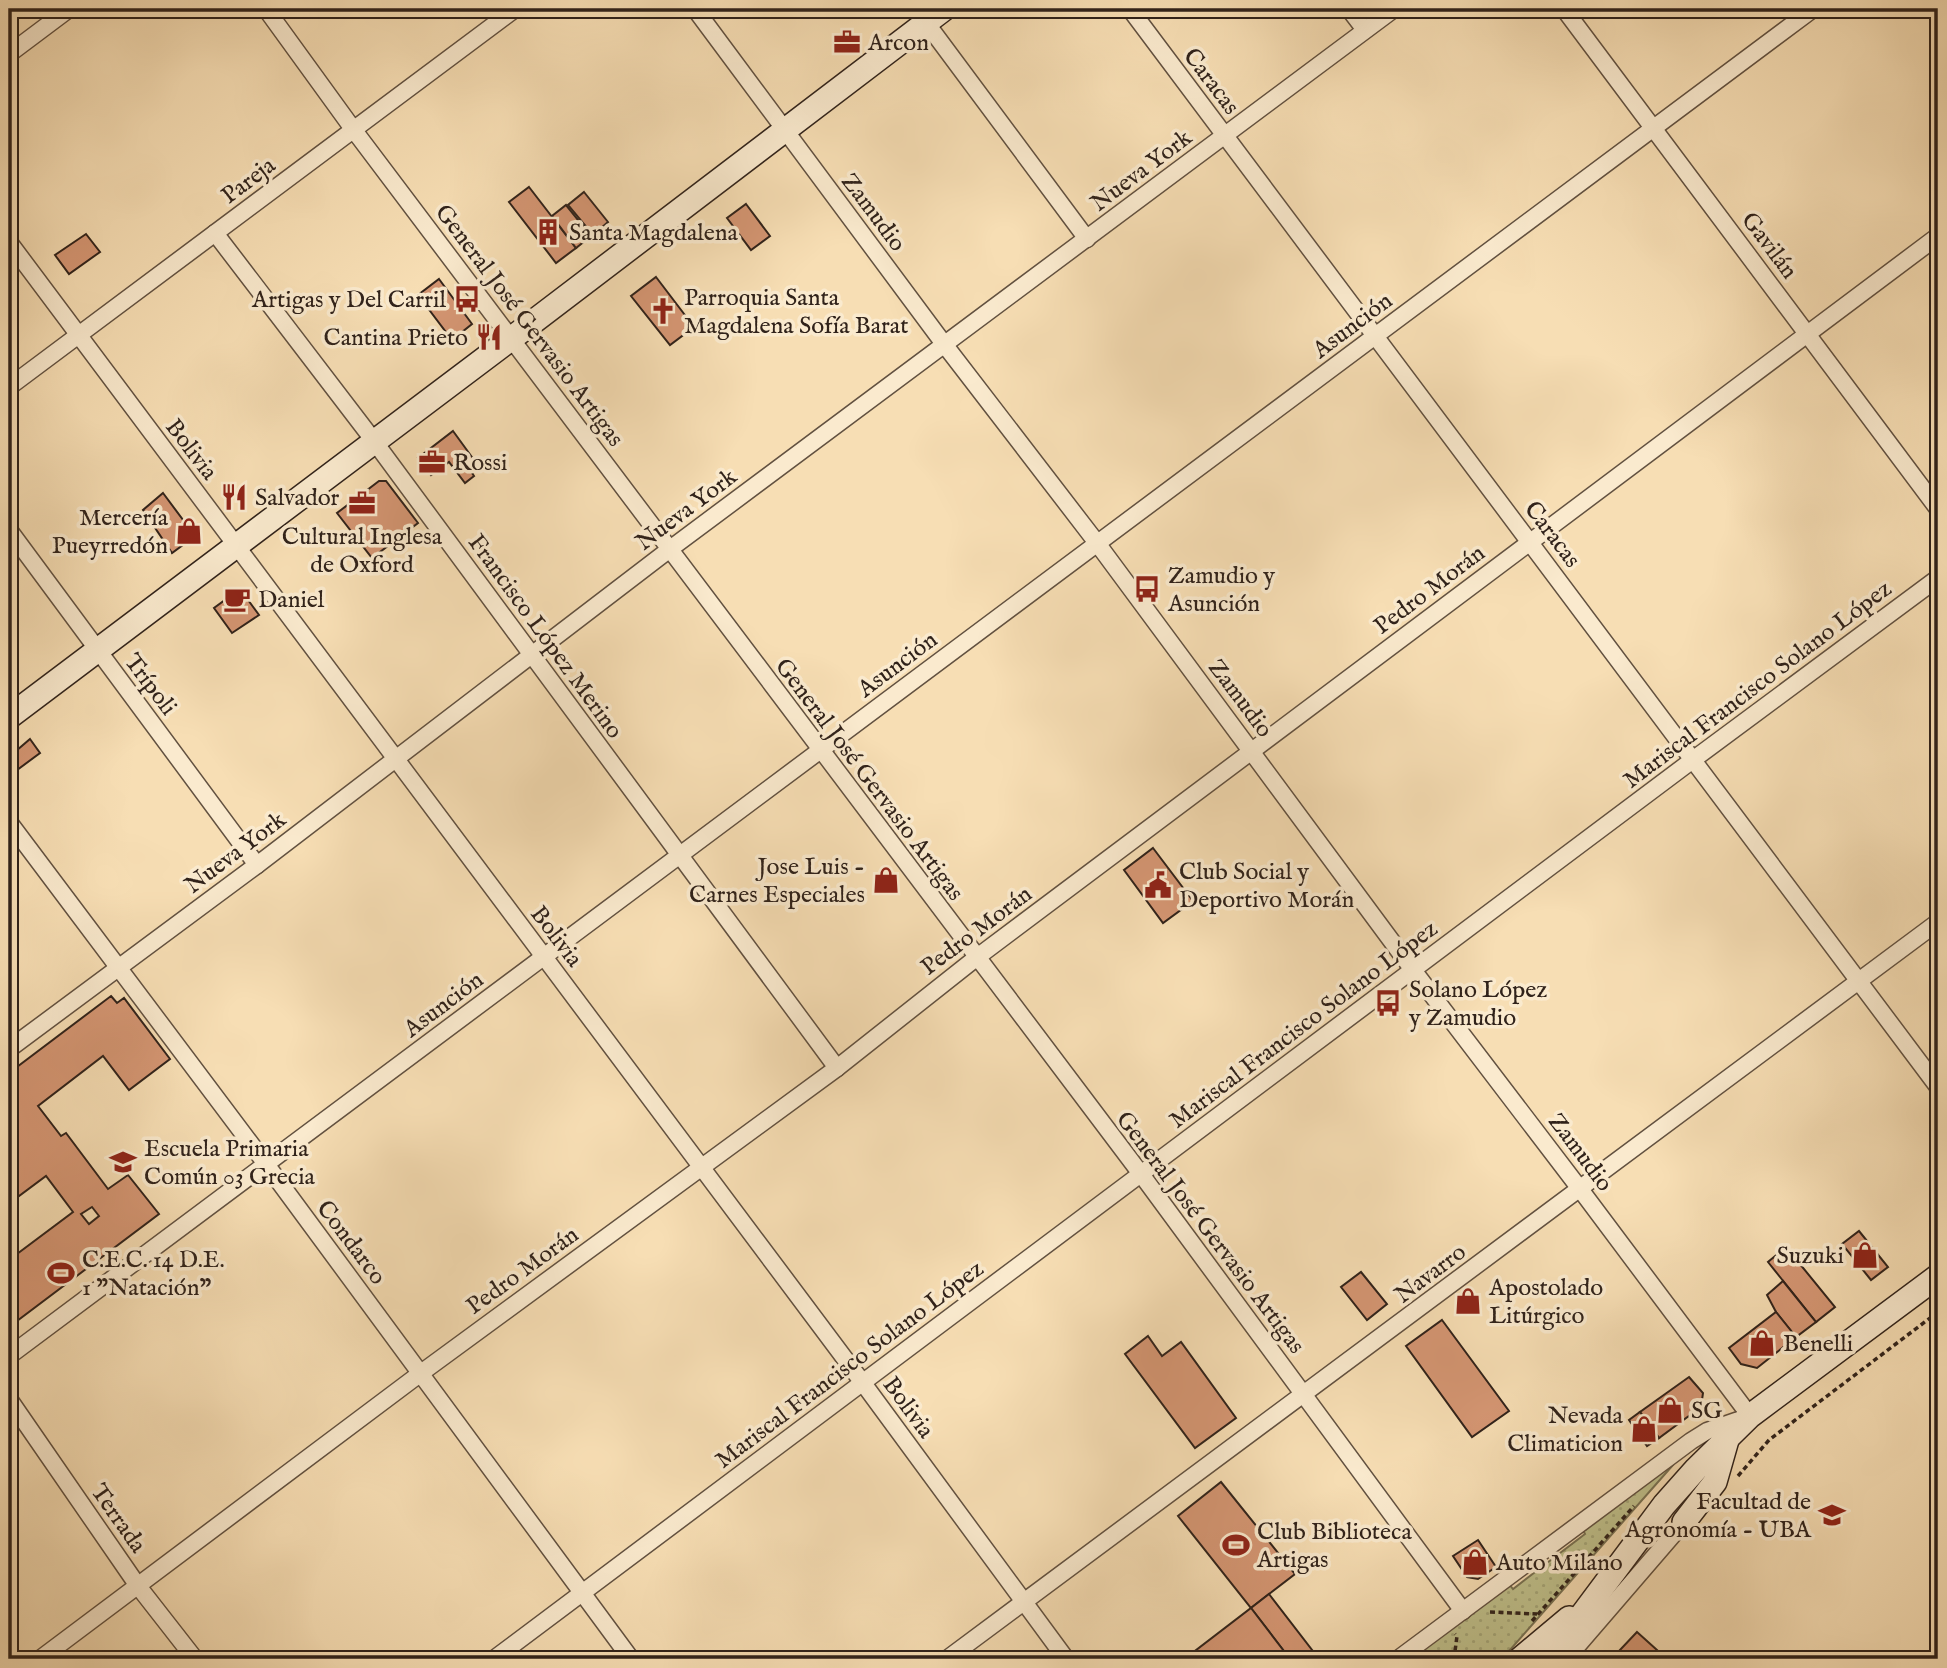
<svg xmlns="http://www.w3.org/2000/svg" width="1947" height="1668" font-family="'IM FELL English',serif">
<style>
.park{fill:url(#park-dots);stroke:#787152;stroke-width:2}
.building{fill:#d59673;stroke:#30221a;stroke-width:2;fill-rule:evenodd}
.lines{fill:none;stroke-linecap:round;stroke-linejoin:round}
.minor-casing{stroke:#625140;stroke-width:19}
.secondary-casing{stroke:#30221a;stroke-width:26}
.path{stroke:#30221a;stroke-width:3.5;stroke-dasharray:5 3.5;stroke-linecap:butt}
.minor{stroke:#faeace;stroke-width:16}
.secondary{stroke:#faeace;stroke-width:23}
.labels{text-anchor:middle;stroke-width:7;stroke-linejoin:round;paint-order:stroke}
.poi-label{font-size:24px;fill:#30221a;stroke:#faeace;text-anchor:start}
.street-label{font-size:24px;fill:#30221a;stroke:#faeace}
</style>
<defs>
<pattern id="park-dots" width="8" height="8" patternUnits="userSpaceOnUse" patternTransform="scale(1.75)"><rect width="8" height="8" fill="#bfc08b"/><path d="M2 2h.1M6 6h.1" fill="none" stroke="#a4a577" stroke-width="1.8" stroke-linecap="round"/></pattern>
</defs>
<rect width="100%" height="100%" fill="#f7deb4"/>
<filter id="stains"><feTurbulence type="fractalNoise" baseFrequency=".00286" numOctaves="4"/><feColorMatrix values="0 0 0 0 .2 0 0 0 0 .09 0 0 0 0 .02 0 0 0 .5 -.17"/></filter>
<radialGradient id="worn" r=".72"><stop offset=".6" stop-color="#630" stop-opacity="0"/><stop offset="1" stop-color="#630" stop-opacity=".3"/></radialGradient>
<polygon class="park" points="1671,1463 1673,1465 1502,1659 1418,1659 1427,1653 1423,1647 1509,1584 1513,1589 1585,1534 1582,1528"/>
<g class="building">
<polygon points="529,187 576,248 556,263 509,202"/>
<polygon points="584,192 608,222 593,235 568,205"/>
<polygon points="746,204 770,236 751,250 727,218"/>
<polygon points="566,205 591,236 576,248 552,216"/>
<polygon points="86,234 100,252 69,274 55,255"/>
<polygon points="656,277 694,327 670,345 631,296"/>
<polygon points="439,279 472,324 452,340 418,295"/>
<polygon points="453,431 477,464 470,470 474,476 465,483 449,462 431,475 418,458"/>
<polygon points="379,481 386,481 418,523 372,558 337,513"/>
<polygon points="163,493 195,536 172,553 143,510"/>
<polygon points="240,589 259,615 232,633 214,608"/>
<polygon points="30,739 40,753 9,776 9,757"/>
<polygon points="1153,848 1193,901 1163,923 1124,870"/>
<path d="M111 996 117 1003 124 998 170 1059 129 1090 103 1056 38 1106 61 1136 66 1133 108 1189 128 1175 159 1214 9 1327V1260L73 1212 46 1176 19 1196 9 1182V1073ZM92 1207 99 1216 89 1224 81 1214Z"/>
<polygon points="1859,1231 1888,1267 1871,1280 1842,1244"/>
<polygon points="1786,1247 1835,1307 1816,1322 1768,1262"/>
<polygon points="1361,1272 1387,1304 1367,1320 1341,1287"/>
<polygon points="1783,1281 1816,1322 1796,1337 1776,1312 1767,1295"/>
<polygon points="1776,1312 1796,1337 1757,1368 1741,1364 1729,1348"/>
<polygon points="1442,1320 1509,1411 1472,1437 1406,1346"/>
<polygon points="1148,1336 1162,1356 1181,1342 1236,1418 1195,1448 1125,1354"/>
<polygon points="1689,1377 1703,1393 1701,1407 1659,1438 1640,1412"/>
<polygon points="1640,1412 1659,1438 1647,1446 1629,1420"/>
<polygon points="1221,1482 1295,1574 1251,1608 1178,1516"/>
<polygon points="1478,1540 1496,1567 1478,1579 1467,1577 1453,1556"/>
<polygon points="1269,1594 1319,1659 1290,1659 1251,1608"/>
<polygon points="1251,1608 1290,1659 1195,1659 1191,1654"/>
<polygon points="1637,1632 1667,1659 1627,1659 1619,1651"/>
</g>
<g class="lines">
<defs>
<g id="minor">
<polyline points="266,9 353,129 1141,1174 1463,1611"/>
<polyline points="695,9 944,344 1097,543 1413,970 1580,1189 1750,1416 1707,1431 1691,1441 1398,1659"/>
<polyline points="916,9 1087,239"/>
<polyline points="1130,9 1938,1087"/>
<polyline points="1349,9 1365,30"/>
<polyline points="1564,9 1938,509"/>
<polyline points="9,54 69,9"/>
<polyline points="215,233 374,441 837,1068"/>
<polyline points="9,242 863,1383 1066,1659"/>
<polyline points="9,387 515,9"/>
<polyline points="9,530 257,865"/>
<polyline points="9,822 266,1164 631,1659"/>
<polyline points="9,1049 257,865 670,549 1394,9"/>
<polyline points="9,1356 1813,9"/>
<polyline points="9,1399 138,1586 195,1659"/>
<polyline points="40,1659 421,1373 837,1068 976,958 1938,236"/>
<polyline points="494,1659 1694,759 1938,578"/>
<polyline points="947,1659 1938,922"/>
<polyline points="1566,1659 1684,1522"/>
</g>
<g id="secondary">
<polyline points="9,717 512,338 944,9"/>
<polyline points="1684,1522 1715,1482 1727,1440"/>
<polyline points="1520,1659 1569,1618"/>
<polyline points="1549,1659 1664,1505 1696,1469 1750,1416 1938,1276"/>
</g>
</defs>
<use href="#minor" class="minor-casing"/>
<use href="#secondary" class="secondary-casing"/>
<g class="path">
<polyline points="1738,1476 1769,1440 1938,1312"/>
<polyline points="1490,1612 1537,1614"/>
<polyline points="1532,1621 1634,1506"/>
<polyline points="1454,1659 1457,1636 1455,1634"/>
</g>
<use href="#minor" class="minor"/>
<use href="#secondary" class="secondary"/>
</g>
<defs>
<symbol id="office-bare" viewBox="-9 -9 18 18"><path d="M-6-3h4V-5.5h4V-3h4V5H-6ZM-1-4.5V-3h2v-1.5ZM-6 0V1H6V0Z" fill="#8f2418" stroke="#faeace" stroke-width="2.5" paint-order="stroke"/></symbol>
<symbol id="building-bare" viewBox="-9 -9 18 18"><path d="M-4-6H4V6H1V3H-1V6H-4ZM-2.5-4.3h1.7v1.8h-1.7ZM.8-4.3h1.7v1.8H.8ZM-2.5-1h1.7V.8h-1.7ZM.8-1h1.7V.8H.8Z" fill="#8f2418" stroke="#faeace" stroke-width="2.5" paint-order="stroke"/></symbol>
<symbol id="bus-bare" viewBox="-9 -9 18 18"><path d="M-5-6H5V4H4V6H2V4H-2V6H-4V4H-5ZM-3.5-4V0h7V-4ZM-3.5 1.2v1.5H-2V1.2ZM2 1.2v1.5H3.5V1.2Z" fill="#8f2418" stroke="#faeace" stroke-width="2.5" paint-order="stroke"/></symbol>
<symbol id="church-bare" viewBox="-9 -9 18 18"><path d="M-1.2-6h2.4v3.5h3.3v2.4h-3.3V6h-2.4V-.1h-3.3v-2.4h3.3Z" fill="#8f2418" stroke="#faeace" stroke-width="2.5" paint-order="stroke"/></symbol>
<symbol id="restaurant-bare" viewBox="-9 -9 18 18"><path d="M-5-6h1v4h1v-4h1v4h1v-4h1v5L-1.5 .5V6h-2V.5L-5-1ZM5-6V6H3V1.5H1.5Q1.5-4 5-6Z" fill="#8f2418" stroke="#faeace" stroke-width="2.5" paint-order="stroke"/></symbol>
<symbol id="shop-bare" viewBox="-9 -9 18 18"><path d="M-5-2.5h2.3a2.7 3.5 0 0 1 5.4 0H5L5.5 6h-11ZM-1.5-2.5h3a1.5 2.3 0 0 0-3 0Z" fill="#8f2418" stroke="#faeace" stroke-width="2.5" paint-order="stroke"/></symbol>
<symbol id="cafe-bare" viewBox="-9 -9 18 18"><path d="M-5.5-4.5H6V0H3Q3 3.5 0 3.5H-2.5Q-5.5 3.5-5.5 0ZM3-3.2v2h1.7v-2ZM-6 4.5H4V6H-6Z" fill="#8f2418" stroke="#faeace" stroke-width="2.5" paint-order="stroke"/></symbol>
<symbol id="civic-bare" viewBox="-9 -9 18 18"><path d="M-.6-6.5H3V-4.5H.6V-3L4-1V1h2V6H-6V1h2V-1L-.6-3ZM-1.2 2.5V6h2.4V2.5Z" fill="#8f2418" stroke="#faeace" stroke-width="2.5" paint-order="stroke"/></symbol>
<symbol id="school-bare" viewBox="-9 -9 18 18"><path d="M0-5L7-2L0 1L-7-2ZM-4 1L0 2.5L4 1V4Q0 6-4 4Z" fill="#8f2418" stroke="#faeace" stroke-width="2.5" paint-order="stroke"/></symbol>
<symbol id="stadium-bare" viewBox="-9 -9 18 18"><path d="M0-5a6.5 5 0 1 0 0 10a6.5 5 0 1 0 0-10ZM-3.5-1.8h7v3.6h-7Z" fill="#8f2418" stroke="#faeace" stroke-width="2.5" paint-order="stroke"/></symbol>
<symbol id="university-bare" viewBox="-9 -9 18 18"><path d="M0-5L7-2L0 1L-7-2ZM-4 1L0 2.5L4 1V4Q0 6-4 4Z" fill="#8f2418" stroke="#faeace" stroke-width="2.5" paint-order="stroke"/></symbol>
</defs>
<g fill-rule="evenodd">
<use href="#office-bare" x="828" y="23" width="38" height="38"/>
<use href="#building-bare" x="529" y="213" width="38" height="38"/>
<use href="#bus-bare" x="448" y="280" width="38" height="38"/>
<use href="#church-bare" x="644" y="292" width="38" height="38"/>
<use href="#restaurant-bare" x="470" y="318" width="38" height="38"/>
<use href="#office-bare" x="413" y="443" width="38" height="38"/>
<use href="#restaurant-bare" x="215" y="478" width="38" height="38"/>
<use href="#office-bare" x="343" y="484" width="38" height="38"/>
<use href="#shop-bare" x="170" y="512" width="38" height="38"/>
<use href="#bus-bare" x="1128" y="570" width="38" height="38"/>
<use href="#cafe-bare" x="218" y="580" width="38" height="38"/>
<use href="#shop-bare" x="867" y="861" width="38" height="38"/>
<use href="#civic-bare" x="1139" y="866" width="38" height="38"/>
<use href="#bus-bare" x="1369" y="984" width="38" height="38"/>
<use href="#school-bare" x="104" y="1143" width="38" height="38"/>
<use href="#shop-bare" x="1846" y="1236" width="38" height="38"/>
<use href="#stadium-bare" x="42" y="1254" width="38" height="38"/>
<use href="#shop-bare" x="1449" y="1282" width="38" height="38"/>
<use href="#shop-bare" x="1743" y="1324" width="38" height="38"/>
<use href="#shop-bare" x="1651" y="1391" width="38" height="38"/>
<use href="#shop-bare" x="1625" y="1410" width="38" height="38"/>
<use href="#university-bare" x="1813" y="1496" width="38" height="38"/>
<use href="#stadium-bare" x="1217" y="1526" width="38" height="38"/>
<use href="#shop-bare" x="1456" y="1543" width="38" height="38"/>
</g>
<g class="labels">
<g class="poi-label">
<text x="868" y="50">Arcon</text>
<text x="569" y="240">Santa Magdalena</text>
<text x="684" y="305">Parroquia Santa<tspan x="684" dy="28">Magdalena Sofía Barat</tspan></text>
<text x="446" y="307" text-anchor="end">Artigas y Del Carril</text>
<text x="468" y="345" text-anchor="end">Cantina Prieto</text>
<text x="453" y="470">Rossi</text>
<text x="255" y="505">Salvador</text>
<text x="168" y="525" text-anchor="end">Mercería<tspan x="168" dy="28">Pueyrredón</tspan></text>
<text x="362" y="544" text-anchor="middle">Cultural Inglesa<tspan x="362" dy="28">de Oxford</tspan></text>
<text x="1168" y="583">Zamudio y<tspan x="1168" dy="28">Asunción</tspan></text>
<text x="258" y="607">Daniel</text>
<text x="865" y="874" text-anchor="end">Jose Luis -<tspan x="865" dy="28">Carnes Especiales</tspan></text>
<text x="1179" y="879">Club Social y<tspan x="1179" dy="28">Deportivo Morán</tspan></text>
<text x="1409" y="997">Solano López<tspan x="1409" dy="28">y Zamudio</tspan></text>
<text x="144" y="1156">Escuela Primaria<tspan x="144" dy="28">Común 03 Grecia</tspan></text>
<text x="1844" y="1263" text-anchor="end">Suzuki</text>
<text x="82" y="1267">C.E.C. 14 D.E.<tspan x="82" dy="28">1 "Natación"</tspan></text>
<text x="1489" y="1295">Apostolado<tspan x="1489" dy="28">Litúrgico</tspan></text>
<text x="1783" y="1351">Benelli</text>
<text x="1691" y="1418">SG</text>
<text x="1623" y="1423" text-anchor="end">Nevada<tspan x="1623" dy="28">Climaticion</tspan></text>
<text x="1811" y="1509" text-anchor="end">Facultad de<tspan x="1811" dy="28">Agronomía - UBA</tspan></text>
<text x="1257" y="1539">Club Biblioteca<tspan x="1257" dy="28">Artigas</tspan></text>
<text x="1496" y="1570">Auto Milano</text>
</g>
<g class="street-label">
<text transform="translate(1212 81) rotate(53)" y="8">Caracas</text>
<text transform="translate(1141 170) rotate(-37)" y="8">Nueva York</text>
<text transform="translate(248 180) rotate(-37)" y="8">Pareja</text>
<text transform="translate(874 212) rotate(53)" y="8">Zamudio</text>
<text transform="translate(1770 245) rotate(53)" y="8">Gavilán</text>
<text transform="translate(530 325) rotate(53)" y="8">General José Gervasio Artigas</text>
<text transform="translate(1352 325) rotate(-37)" y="8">Asunción</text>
<text transform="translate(192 449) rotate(53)" y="8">Bolivia</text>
<text transform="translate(686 509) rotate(-37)" y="8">Nueva York</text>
<text transform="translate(1553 534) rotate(53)" y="8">Caracas</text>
<text transform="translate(1429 589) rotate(-37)" y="8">Pedro Morán</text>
<text transform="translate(546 636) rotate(54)" y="8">Francisco López Merino</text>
<text transform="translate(897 664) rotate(-37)" y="8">Asunción</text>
<text transform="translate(151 684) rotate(53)" y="8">Trípoli</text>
<text transform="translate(1757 684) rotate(-37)" y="8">Mariscal Francisco Solano López</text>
<text transform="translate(1241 698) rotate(53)" y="8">Zamudio</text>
<text transform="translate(870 779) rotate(53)" y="8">General José Gervasio Artigas</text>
<text transform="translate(235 852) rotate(-37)" y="8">Nueva York</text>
<text transform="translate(976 930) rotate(-37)" y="8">Pedro Morán</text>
<text transform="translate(557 936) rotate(53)" y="8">Bolivia</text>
<text transform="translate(443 1004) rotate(-37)" y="8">Asunción</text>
<text transform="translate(1303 1024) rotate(-37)" y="8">Mariscal Francisco Solano López</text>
<text transform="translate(1581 1152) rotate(53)" y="8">Zamudio</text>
<text transform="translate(1211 1232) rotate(53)" y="8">General José Gervasio Artigas</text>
<text transform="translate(352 1242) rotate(53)" y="8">Condarco</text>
<text transform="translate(522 1270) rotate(-36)" y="8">Pedro Morán</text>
<text transform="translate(1430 1273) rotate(-37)" y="8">Navarro</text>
<text transform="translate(849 1364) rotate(-37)" y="8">Mariscal Francisco Solano López</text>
<text transform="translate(909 1407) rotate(54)" y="8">Bolivia</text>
<text transform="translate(119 1518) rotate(55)" y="8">Terrada</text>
</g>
</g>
<rect width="1947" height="1668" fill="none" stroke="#f7deb4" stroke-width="35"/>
<rect x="10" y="10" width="1926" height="1647" fill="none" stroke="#30221a" stroke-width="3.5"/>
<rect x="18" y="18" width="1912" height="1633" fill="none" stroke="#30221a" stroke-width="2"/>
<rect width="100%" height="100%" filter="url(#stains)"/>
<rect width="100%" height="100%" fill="url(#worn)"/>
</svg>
